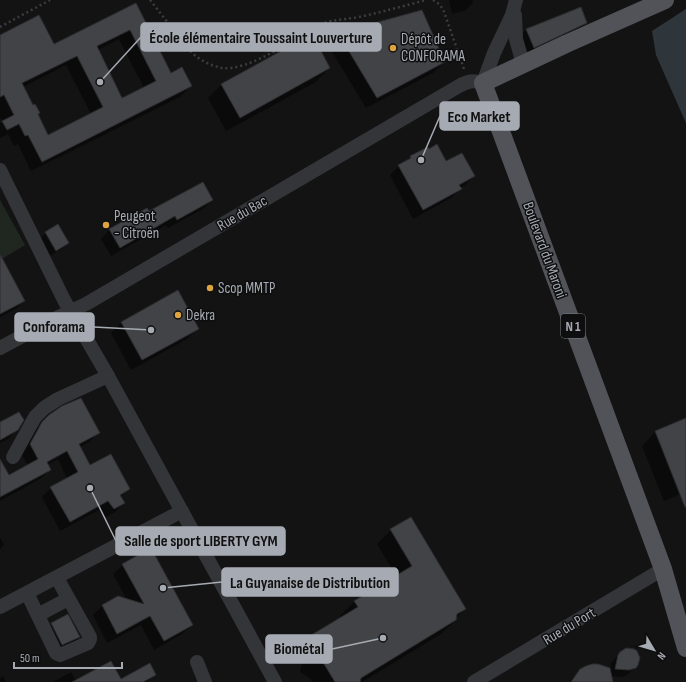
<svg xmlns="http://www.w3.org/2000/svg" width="686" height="682" font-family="'Sofia Sans Condensed',sans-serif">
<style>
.green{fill:#202720}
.water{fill:#2e363c}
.shadow{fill:#0007;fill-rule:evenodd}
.building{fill:#424347;stroke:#2d2d30;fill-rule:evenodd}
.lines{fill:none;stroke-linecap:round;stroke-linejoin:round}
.path{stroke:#3b3c40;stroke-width:2.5;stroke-dasharray:2 3;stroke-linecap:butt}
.minor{stroke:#343539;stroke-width:14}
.major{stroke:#515358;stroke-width:18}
.poi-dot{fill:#dea341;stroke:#0e0e0f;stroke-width:1.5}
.labels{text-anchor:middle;stroke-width:3;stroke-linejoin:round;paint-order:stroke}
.shield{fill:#0e0e0f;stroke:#787c82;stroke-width:1}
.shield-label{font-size:14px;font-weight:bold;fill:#a6abb3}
.poi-label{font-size:15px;fill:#a6abb3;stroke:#0e0e0f;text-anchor:start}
.street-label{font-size:15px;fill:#a6abb3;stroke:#0e0e0f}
.leader{fill:none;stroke:#a6abb3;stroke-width:1.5}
.callout-dot{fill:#a6abb3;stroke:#0e0e0f;stroke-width:1.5}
.callout{fill:#a6abb3;stroke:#a6abb3;stroke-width:1.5}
.callout-label{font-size:16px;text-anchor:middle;font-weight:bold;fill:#111}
</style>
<rect width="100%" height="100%" fill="#131314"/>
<polygon class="green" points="0,200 25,245 0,260"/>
<polygon class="water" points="686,9 686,123 656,55 652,31"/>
<g class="shadow">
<polygon points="449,0 472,0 473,3 466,10 452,14"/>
<path d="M135 4 170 74 191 86 180 97 31 171 18 144 14 146 8 134 0 138V124L2 122 0 117V36L53 45ZM119 39 144 88 122 99 98 50ZM66 65 91 114 48 136 23 87Z"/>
<polygon points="422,11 444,62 433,73 366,108 328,45 338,34"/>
<polygon points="586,23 580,29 528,53 521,35 527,29"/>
<polygon points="329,68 316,82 226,131 208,98 221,85"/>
<polygon points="411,157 446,163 474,176 465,185 460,188 460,189 451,198 413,219 390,175 399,166 405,162"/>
<polygon points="212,200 203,209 168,228 166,225 111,256 101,239 109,230 146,209 148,213"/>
<polygon points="46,233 68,243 62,249 49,256 40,239"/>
<polygon points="0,260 24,301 17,308 0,317"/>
<polygon points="122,322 198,328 187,339 131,370 111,333"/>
<polygon points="50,415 99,432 89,442 79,447 89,466 128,489 120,497 124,503 115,512 104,518 99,510 60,531 42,497 51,488 67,478 58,459 47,465 50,470 40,479 0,501 0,461 9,477 28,466 21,453 33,433"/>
<polygon points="686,420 686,492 664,501 642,446 656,431"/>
<polygon points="0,423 17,429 8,439 0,443"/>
<polygon points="391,530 465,609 456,618 456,620 441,634 362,682 312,682 310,678 300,672 302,664 294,652 308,638 342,618 340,616 354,602 396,576 377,544"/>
<polygon points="0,537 4,545 0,549"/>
<polygon points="123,565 192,625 182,634 154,650 141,625 107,643 93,615 102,606 118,598 127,600 113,574"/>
<polygon points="52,624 79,637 73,643 55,651 46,630"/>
<polygon points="623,650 635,667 627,675 621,677 611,676 612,682 569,682 581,670 610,670 611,663"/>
<polygon points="71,672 77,682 53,682"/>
<polygon points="155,675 146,682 117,682"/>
<polygon points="3,676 6,682 0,682 0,678"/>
</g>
<g class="building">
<path d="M136 3 171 73 182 67 192 86 42 162 28 135 25 136 19 124 7 130 2 121 14 115 4 95 0 97V35L39 15 54 44ZM130 30 156 81 122 98 97 46ZM77 56 103 107 48 135 38 114 40 113 35 104 33 105 22 83Z"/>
<polygon points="581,7 587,23 534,48 526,29"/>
<polygon points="422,10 445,62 377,98 338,33"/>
<polygon points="312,34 330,68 240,118 221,84"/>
<polygon points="437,144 446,161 462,153 475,176 459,185 462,189 423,210 398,165 411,158 410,156 428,147 429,149"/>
<polygon points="203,182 213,200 177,220 175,216 120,248 109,229 147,208 149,211"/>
<polygon points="58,224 69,243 56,251 45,232"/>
<polygon points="0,254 25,301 0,314"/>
<polygon points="178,290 199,329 142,360 121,322"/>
<polygon points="81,398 100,433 79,444 90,465 111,454 130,489 120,495 125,503 114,509 108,501 70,522 50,487 78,472 67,451 47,462 51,470 0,497 0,459 9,475 38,459 30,444 42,422 49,415 62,406"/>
<polygon points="19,412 24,420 18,430 0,440 0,422"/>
<polygon points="686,418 686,507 685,507 655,431"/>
<polygon points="411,517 466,609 457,614 456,620 361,678 360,682 335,682 324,664 314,658 315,650 308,637 358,607 354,601 412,566 390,529"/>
<polygon points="151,548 193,625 164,641 150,616 117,634 102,605 118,596 144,604 122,564"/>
<polygon points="68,614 80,637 62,645 51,623"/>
<polygon points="626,648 634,649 637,651 640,658 638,665 636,668 629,670 615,669 618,655 620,652"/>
<polygon points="111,661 121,679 150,663 156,675 143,682 72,682"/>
<polygon points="592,664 598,664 610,668 613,682 571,682 580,669 586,666"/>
</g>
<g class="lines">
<g class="path">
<path d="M150 0 192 53C200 60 211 66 222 68 249 71 293 40 316 26 332 19 343 20 359 17 382 12 404 6 426 0"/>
<polyline points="433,0 439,4 443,9 464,69"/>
<polyline points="0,27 50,0"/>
</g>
<g class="minor">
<polyline points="515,15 516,39 523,64"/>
<polyline points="0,170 64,300 108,376 275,682"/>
<path d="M0 348 54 319 86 304 459 86C468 81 473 80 483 83L494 53 512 15 516 0"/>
<polyline points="13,457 35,417 44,408 58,399 108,376"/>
<polyline points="27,593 56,653 60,655 88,643 90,639 90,637 57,578"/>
<polyline points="0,607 182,511"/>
<polyline points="38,615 68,599"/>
<polyline points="197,662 205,682"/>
<polyline points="474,682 663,569"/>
</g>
<polyline class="major" points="665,0 568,43 483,83 663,569 686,648"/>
</g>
<g class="poi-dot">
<circle cx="393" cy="48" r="4"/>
<circle cx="106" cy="225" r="4"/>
<circle cx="210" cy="288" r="4"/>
<circle cx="178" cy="315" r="4"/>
</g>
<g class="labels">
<rect class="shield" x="561" y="314" width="24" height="24" rx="3"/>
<g class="shield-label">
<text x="573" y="331">N 1</text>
</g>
<g class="poi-label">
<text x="401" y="44">Dépôt de<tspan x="401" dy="17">CONFORAMA</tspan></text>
<text x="114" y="221">Peugeot<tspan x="114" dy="17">- Citroën</tspan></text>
<text x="218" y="293">Scop MMTP</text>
<text x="186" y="320">Dekra</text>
</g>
<g class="street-label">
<text transform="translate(242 213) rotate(-30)" y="5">Rue du Bac</text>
<text transform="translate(545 250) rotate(70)" y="5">Boulevard du Maroni</text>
<text transform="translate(569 626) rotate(-31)" y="5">Rue du Port</text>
</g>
</g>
<path class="leader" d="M100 82L141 37M421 160L440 116M151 330L94 327M90 488L116 541M163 588L222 582M383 638L332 649"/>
<g class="callout-dot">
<circle cx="100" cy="82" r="4"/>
<circle cx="421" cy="160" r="4"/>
<circle cx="151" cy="330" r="4"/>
<circle cx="90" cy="488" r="4"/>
<circle cx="163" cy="588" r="4"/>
<circle cx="383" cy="638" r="4"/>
</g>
<g class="callout">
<rect x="141" y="23" width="240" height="28" rx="4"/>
<rect x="440" y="102" width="79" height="28" rx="4"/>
<rect x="15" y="313" width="79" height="28" rx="4"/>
<rect x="116" y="527" width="169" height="28" rx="4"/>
<rect x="222" y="568" width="176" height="28" rx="4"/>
<rect x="266" y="635" width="66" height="28" rx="4"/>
</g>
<g class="callout-label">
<text x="261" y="43">École élémentaire Toussaint Louverture</text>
<text x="479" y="122">Eco Market</text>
<text x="54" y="332">Conforama</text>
<text x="201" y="546">Salle de sport LIBERTY GYM</text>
<text x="310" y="588">La Guyanaise de Distribution</text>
<text x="299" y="654">Biométal</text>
</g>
<g transform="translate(654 650) rotate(128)" stroke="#0e0e0f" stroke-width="3" paint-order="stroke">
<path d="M0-3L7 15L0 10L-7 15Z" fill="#a6abb3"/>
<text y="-6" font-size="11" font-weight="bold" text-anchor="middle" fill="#a6abb3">N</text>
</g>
<path d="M14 662v6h108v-6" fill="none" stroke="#a6abb3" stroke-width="2"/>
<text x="20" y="662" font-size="12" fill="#a6abb3" stroke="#0e0e0f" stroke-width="3" paint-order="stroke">50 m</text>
</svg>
